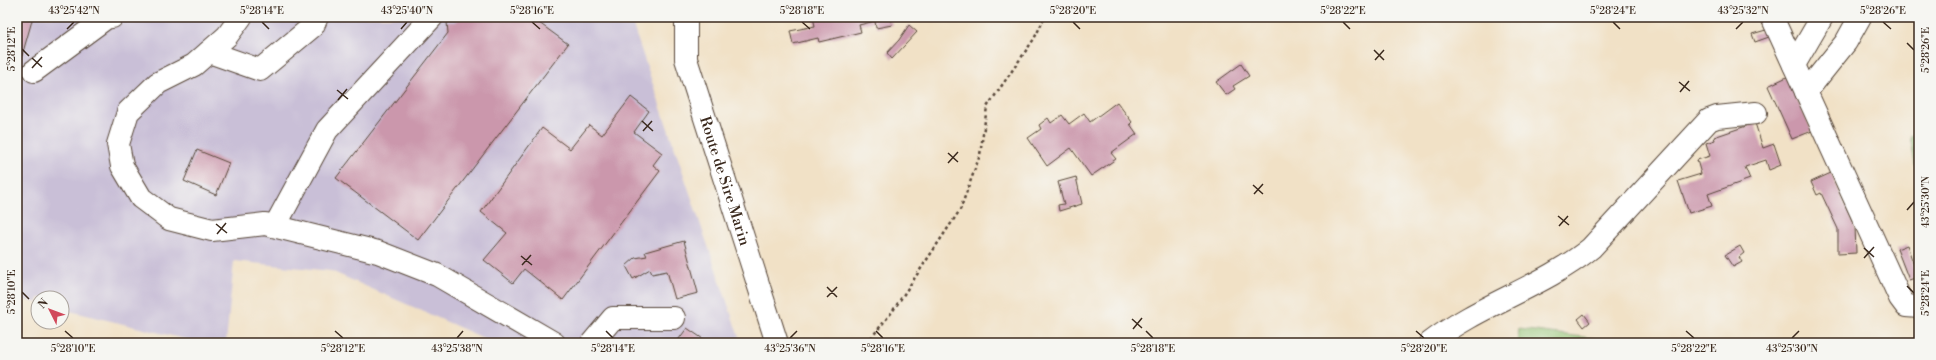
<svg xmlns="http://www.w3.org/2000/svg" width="1936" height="360" font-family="'Libre Bodoni',serif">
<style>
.industrial{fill:#c9bfd7}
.green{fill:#95c575;stroke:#68784a}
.building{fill:#cb97ac}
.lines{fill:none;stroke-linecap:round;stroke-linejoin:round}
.minor-casing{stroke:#564537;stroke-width:24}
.path{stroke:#564537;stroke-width:2.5;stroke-dasharray:3 3;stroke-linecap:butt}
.minor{stroke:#fff;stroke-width:22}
.ticks{fill:none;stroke:#3b2a1e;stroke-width:1.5}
.labels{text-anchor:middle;stroke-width:4;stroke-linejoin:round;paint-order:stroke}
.street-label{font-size:15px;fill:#3b2a1e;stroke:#f6f6f2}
.neatline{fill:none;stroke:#3b2a1e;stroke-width:1.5}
.ticks-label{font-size:10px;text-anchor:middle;fill:#3b2a1e}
</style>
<rect width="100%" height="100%" fill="#f6f6f2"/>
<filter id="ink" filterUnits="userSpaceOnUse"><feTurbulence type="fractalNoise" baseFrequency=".025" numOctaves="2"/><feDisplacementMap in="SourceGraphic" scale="8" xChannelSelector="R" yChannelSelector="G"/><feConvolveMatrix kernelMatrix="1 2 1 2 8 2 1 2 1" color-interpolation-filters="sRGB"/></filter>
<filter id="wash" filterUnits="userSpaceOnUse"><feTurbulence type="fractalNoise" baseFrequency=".012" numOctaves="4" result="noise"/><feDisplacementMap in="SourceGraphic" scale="16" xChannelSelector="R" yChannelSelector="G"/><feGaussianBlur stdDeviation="0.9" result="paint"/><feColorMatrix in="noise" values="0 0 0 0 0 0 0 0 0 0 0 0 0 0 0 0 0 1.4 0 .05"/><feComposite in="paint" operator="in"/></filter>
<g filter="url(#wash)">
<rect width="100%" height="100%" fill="#f1e1c6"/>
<polygon class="industrial" points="17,17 630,17 741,343 495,343 331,271 234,261 226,343 201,343 62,309 62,298 38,298 38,303 17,298"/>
<g class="green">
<polygon points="1919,135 1919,186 1910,136"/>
<polygon points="1519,329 1631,343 1517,343"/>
</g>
<g id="blocks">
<g class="building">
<polygon points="17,17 33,17 17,73"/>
<polygon points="460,17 531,17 568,44 418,240 336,178 448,33 447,22 456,22"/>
<polygon points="813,17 890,17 892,25 876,28 875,21 859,25 861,32 819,42 818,38 793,44 790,31 815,26"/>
<polygon points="909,25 917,32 892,59 887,53 899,40"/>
<polygon points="1766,30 1769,37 1755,42 1752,34"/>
<polygon points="1241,64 1249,76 1233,86 1235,89 1226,95 1216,82"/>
<polygon points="1787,77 1812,131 1792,139 1768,86"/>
<polygon points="631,97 649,111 634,132 662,153 653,165 660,171 563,300 524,269 513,283 484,260 507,233 481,212 542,128 570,149 589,125 602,135"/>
<polygon points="1117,102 1132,122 1130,124 1137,134 1111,153 1116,159 1091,176 1071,148 1047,166 1028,138 1041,129 1039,125 1048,118 1051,123 1062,115 1069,124 1084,113 1090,122"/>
<polygon points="1755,123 1763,148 1774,144 1781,165 1769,170 1766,160 1745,167 1750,179 1708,194 1712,206 1689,213 1678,181 1701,174 1697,160 1710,156 1706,143 1715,140 1714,137"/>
<polygon points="197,150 229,163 216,195 184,181"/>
<polygon points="1831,173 1855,227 1856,253 1838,254 1838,229 1821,193 1817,195 1811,182"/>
<polygon points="1076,177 1082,204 1059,211 1058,205 1064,204 1058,182"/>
<polygon points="684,241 698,293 675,299 667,271 652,274 650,269 633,279 626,266 635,258 647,256 645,252"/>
<polygon points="1907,245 1918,277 1909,280 1897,249"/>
<polygon points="1740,246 1744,253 1739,257 1742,262 1733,267 1725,255"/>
<polygon points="1584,314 1590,322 1584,327 1578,319"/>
<polygon points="687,328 709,343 676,343"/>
</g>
</g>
</g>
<g filter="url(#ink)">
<use href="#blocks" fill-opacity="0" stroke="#564537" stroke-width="1"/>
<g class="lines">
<defs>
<g id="minor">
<polyline points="241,17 227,36 194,65 158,83 128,112 118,144 122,166 141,198 169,219 212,230 265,224 378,252 437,275 554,343"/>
<path id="s1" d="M686 17V59L777 343"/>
<polyline points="1772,17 1900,298 1906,306 1919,307"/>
<polyline points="209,52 260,70 313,26 317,17"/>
<polyline points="1794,65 1822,17"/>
<polyline points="34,71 106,18 112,17"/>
<polyline points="1806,92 1846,42 1860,17"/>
<polyline points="275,226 327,130 432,17"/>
<polyline points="592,343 613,318 674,318"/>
<path d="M1430 343C1480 304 1543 287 1591 248L1709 120 1717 117 1756 113"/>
</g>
</defs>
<use href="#minor" class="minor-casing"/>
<polyline class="path" points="867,343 892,312 960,210 980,155 987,107 1034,39 1045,17"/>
<use href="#minor" class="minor"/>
</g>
</g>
<path class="ticks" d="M262 22 269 29M532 22 540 29M802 22 810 29M1073 22 1080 29M1343 22 1350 29M1613 22 1620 29M1883 22 1891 29M67 29 74 22M401 29 407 22M1736 29 1743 22M1907 43 1914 50M22 49 29 56M1374 50 1384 60M32 58 42 67M1375 60 1384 50M32 68 42 57M1679 82 1690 91M337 90 348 99M1680 92 1689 81M338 100 347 89M642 121 653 131M643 131 652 121M948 153 958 162M948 163 958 152M1253 185 1263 194M1254 194 1263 184M1907 210 1914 202M1558 216 1569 225M216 224 227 233M1559 226 1568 216M217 234 226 223M1864 248 1874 257M521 256 532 265M1864 258 1874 247M522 265 531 255M1907 286 1914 293M827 287 837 297M22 292 29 299M827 297 837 287M1132 319 1142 328M1133 329 1142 318M65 331 73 338M335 331 343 338M606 331 613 338M876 331 883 338M1146 331 1153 338M1416 331 1424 338M1686 331 1694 338M457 338 463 331M790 338 797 331M1792 338 1799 331"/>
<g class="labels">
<g class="street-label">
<text dy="5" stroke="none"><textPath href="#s1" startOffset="170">Route de Sire Marin</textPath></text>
</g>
</g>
<rect width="1936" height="360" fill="none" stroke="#f6f6f2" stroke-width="44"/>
<g transform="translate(50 310) rotate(312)"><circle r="19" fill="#f6f6f2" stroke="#aba49d"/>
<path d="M0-3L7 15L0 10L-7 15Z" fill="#d1495b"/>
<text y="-6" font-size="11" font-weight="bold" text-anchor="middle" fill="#3b2a1e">N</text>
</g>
<rect x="22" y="22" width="1892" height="316" class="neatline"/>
<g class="ticks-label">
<text x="74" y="14">43°25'42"N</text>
<text x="262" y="14">5°28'14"E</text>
<text x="407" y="14">43°25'40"N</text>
<text x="532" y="14">5°28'16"E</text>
<text x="802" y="14">5°28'18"E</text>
<text x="1073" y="14">5°28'20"E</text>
<text x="1343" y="14">5°28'22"E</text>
<text x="1613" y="14">5°28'24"E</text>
<text x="1743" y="14">43°25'32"N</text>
<text x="1883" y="14">5°28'26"E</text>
<text transform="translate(11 49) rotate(-90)" y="4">5°28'12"E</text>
<text transform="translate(1925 50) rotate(-90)" y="4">5°28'26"E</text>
<text transform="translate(1925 202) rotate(-90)" y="4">43°25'30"N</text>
<text transform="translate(11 292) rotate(-90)" y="4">5°28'10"E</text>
<text transform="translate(1925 293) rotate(-90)" y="4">5°28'24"E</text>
<text x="73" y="352">5°28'10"E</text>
<text x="343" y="352">5°28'12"E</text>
<text x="457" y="352">43°25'38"N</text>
<text x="613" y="352">5°28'14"E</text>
<text x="790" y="352">43°25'36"N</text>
<text x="883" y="352">5°28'16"E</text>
<text x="1153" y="352">5°28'18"E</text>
<text x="1424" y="352">5°28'20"E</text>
<text x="1694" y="352">5°28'22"E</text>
<text x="1792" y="352">43°25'30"N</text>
</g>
</svg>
